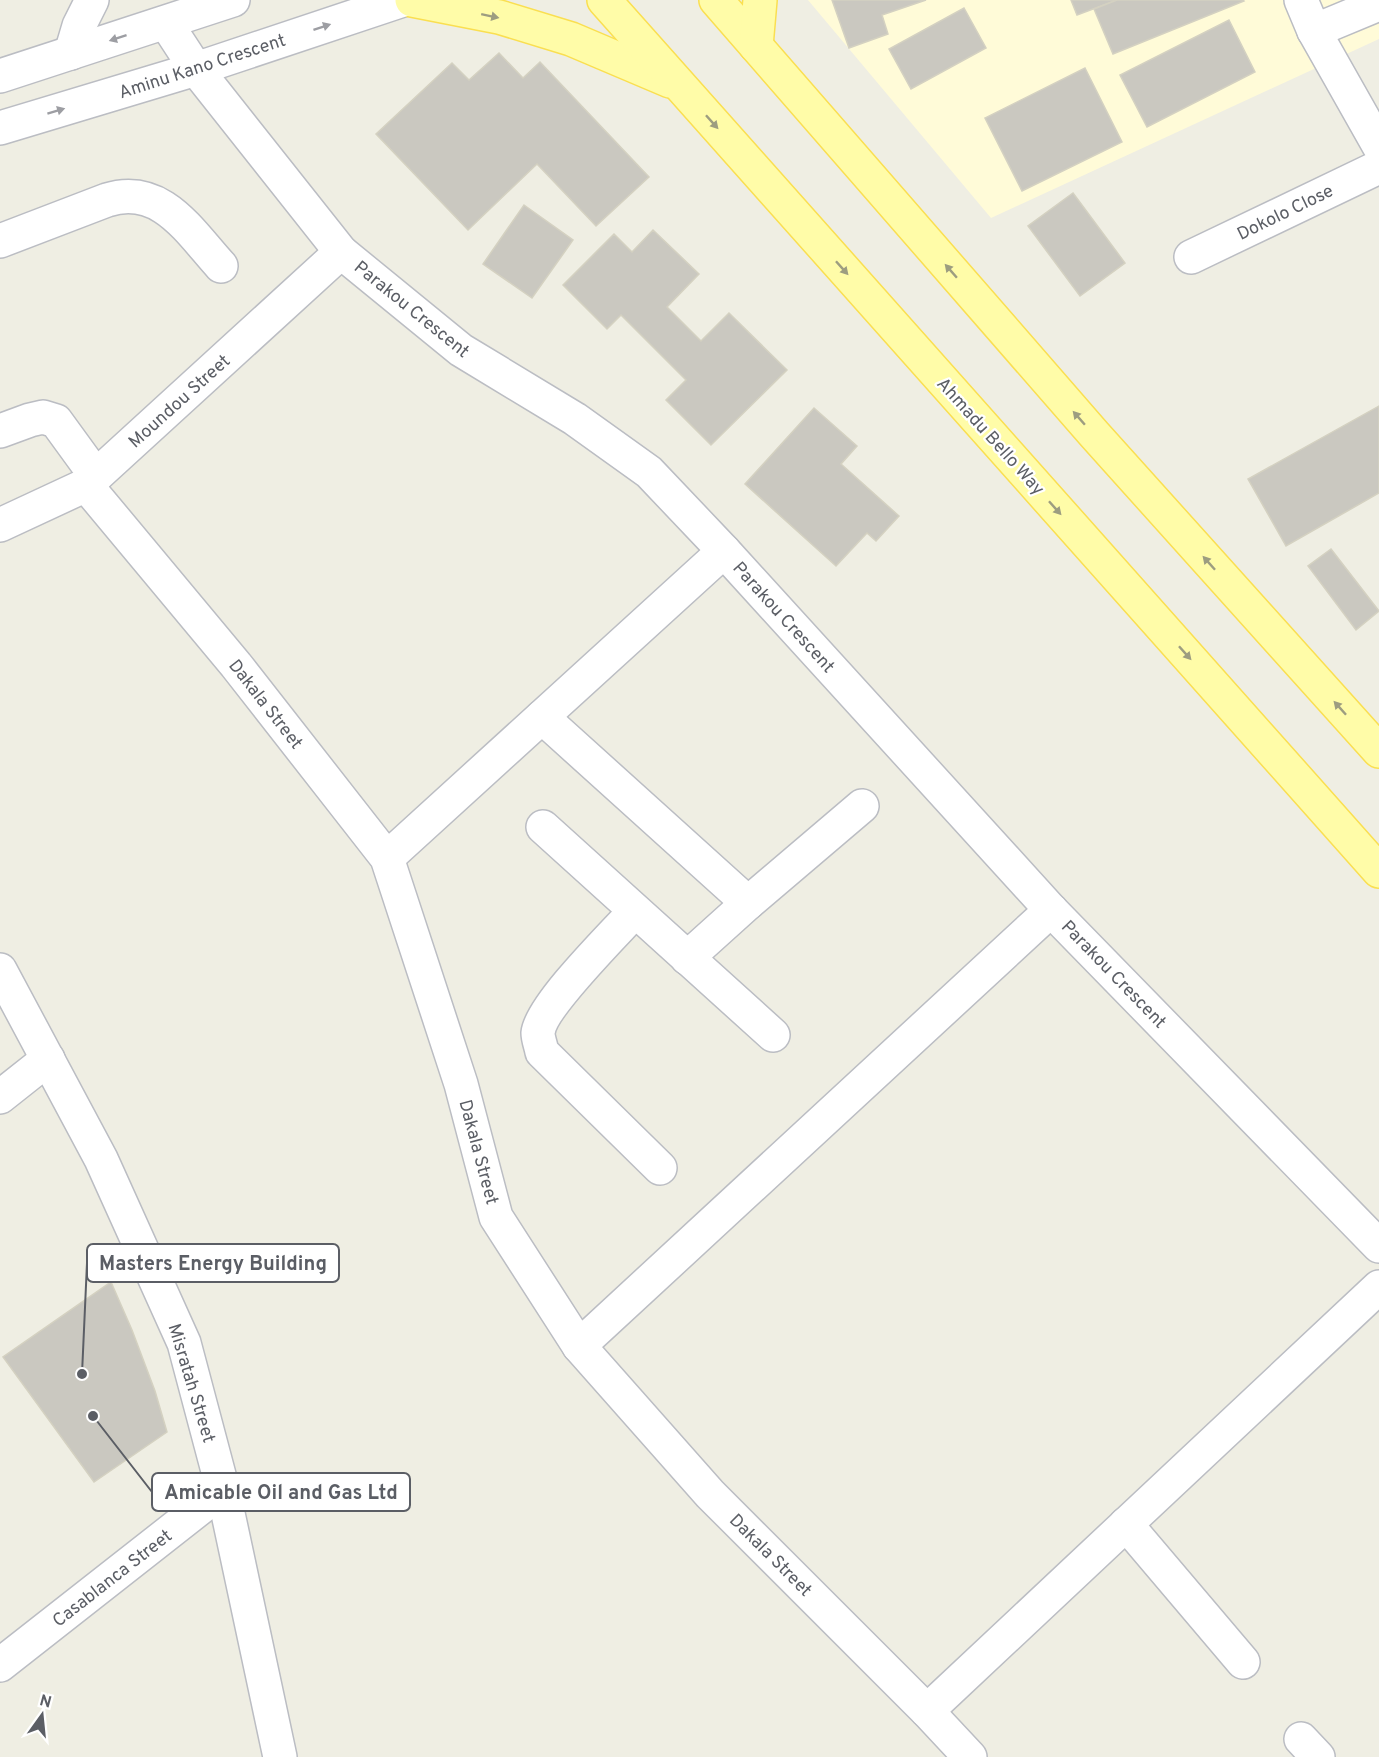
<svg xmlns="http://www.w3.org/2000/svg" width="1379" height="1757" font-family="Overpass,sans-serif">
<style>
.commercial{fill:#fffbd8}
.building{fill:#cac8c0;stroke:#d4d1c1;stroke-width:1.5}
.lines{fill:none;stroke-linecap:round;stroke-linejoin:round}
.minor-casing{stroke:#bbbdc3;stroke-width:36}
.major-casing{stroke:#fadf51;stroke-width:36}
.minor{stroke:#fff;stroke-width:33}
.major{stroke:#fffca8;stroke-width:33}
.oneway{fill:#9d9d80}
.oneway2{fill:#9d9ea3}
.labels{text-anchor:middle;stroke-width:4.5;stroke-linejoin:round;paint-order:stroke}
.street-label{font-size:18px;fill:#5b5e65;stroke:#fff}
.leader{fill:none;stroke:#5b5e65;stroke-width:2}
.callout-dot{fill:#5b5e65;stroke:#fff;stroke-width:2}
.callout{fill:#fff;stroke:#5b5e65;stroke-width:2}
.callout-label{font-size:20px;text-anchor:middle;font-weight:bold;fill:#5b5e65}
</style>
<rect width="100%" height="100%" fill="#efeee3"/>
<polygon class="commercial" points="808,0 1379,0 1379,39 991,218"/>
<g class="building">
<polygon points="832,0 926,0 882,15 888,34 849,48"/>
<polygon points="1071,0 1117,0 1077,15"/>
<polygon points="1117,0 1243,0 1244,1 1113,54 1094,9"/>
<polygon points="964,8 986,48 911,89 889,49"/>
<polygon points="1229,20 1255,72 1147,127 1120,75"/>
<polygon points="499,53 523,78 540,62 649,177 596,226 537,164 468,230 376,134 452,63 469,80"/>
<polygon points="1085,68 1122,142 1022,191 985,118"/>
<polygon points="1073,193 1125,263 1080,296 1028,226"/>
<polygon points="524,205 573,240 532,298 483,264"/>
<polygon points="653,230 699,274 667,307 701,341 729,313 787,370 711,445 666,400 686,380 621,315 607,329 563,285 614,234 632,252"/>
<polygon points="1379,406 1379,493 1286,546 1248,479"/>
<polygon points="814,408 857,446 841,464 899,516 876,541 867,533 836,566 745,484"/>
<polygon points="1331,549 1379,611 1356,630 1308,566"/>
<polygon points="111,1282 132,1330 155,1391 167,1432 94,1482 3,1357"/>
</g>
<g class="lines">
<defs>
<g id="minor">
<polyline points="1301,0 1314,31 1379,146"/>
<polyline points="166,23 196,69 341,252 461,350 575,419 649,472 724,551 1051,910 1379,1246"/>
<polyline points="1314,31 1379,4"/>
<polyline points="71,53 79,26 92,0"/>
<polyline points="0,76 233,0"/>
<polyline points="0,128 196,69 403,0"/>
<path d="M0 241 107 200C161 183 189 231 221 266"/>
<polyline points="1191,257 1379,167"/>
<polyline points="0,431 30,420 43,417 56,421 96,476"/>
<polyline points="86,485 236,665 387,858 461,1084 496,1217 579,1346 710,1494 927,1711 970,1757"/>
<polyline points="0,525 86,485 341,252"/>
<polyline points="542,717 748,903"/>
<polyline points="543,827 773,1035"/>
<polyline points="387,858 724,551"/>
<path d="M635 911C615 933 540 1007 538 1033 538 1039 541 1046 542 1052L660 1168"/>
<polyline points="687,958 748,903 862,806"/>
<polyline points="0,970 101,1159 184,1343 223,1490 280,1757"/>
<polyline points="0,1097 48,1059"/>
<polyline points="579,1346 1051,910"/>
<polyline points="1126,1524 1243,1662"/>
<polyline points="0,1665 223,1490"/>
<polyline points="927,1711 1379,1287"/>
<polyline points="1301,1739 1318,1757"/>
</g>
<g id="major">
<polyline points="412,0 499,17 571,39 670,81"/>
<polyline points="604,0 1379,871"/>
<polyline points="716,0 1094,434 1379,751"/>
<polyline points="756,46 760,0"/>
</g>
</defs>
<use href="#minor" class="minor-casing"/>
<use href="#major" class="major-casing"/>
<use href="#minor" class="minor"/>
<use href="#major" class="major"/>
</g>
<defs><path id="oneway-solid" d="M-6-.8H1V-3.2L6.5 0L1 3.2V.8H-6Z" transform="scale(1.5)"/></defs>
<g class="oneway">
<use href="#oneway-solid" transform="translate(490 16) rotate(12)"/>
<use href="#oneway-solid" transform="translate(712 122) rotate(48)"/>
<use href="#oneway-solid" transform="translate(842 268) rotate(48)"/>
<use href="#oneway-solid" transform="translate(951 271) rotate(-131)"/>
<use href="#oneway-solid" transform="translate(1079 418) rotate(-131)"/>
<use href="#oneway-solid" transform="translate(1055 508) rotate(48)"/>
<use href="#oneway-solid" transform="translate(1209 563) rotate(-132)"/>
<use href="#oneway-solid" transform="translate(1185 653) rotate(48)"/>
<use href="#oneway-solid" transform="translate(1340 708) rotate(-132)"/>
</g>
<g class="oneway2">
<use href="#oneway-solid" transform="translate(322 27) rotate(-18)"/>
<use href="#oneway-solid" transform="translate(118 38) rotate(162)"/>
<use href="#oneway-solid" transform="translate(56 111) rotate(-17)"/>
</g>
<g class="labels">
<g class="street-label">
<text transform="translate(202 66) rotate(-18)" y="6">Aminu Kano Crescent</text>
<text transform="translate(1285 212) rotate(-26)" y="6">Dokolo Close</text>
<text transform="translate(412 309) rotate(39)" y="6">Parakou Crescent</text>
<text transform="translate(179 401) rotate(-42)" y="6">Moundou Street</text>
<text transform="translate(991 436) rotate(48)" y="6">Ahmadu Bello Way</text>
<text transform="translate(784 617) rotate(48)" y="6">Parakou Crescent</text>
<text transform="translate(266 704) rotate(52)" y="6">Dakala Street</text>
<text transform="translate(1114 974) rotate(46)" y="6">Parakou Crescent</text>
<text transform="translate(479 1152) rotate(75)" y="6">Dakala Street</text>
<text transform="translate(192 1383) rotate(73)" y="6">Misratah Street</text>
<text transform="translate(771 1555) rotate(45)" y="6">Dakala Street</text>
<text transform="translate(112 1578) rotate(-38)" y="6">Casablanca Street</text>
</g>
</g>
<path class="leader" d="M82 1374L87 1263M93 1416L152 1492"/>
<g class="callout-dot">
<circle cx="82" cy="1374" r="6"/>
<circle cx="93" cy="1416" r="6"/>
</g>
<g class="callout">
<rect x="87" y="1244" width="252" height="38" rx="6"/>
<rect x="152" y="1473" width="258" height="38" rx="6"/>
</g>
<g class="callout-label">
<text x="213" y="1270">Masters Energy Building</text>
<text x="281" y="1499">Amicable Oil and Gas Ltd</text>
</g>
<g transform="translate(42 1715) rotate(15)" stroke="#ffffff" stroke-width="4.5" paint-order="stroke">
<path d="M0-4.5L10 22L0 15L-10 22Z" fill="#5b5e65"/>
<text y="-9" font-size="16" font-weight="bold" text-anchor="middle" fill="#5b5e65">N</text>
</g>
</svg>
